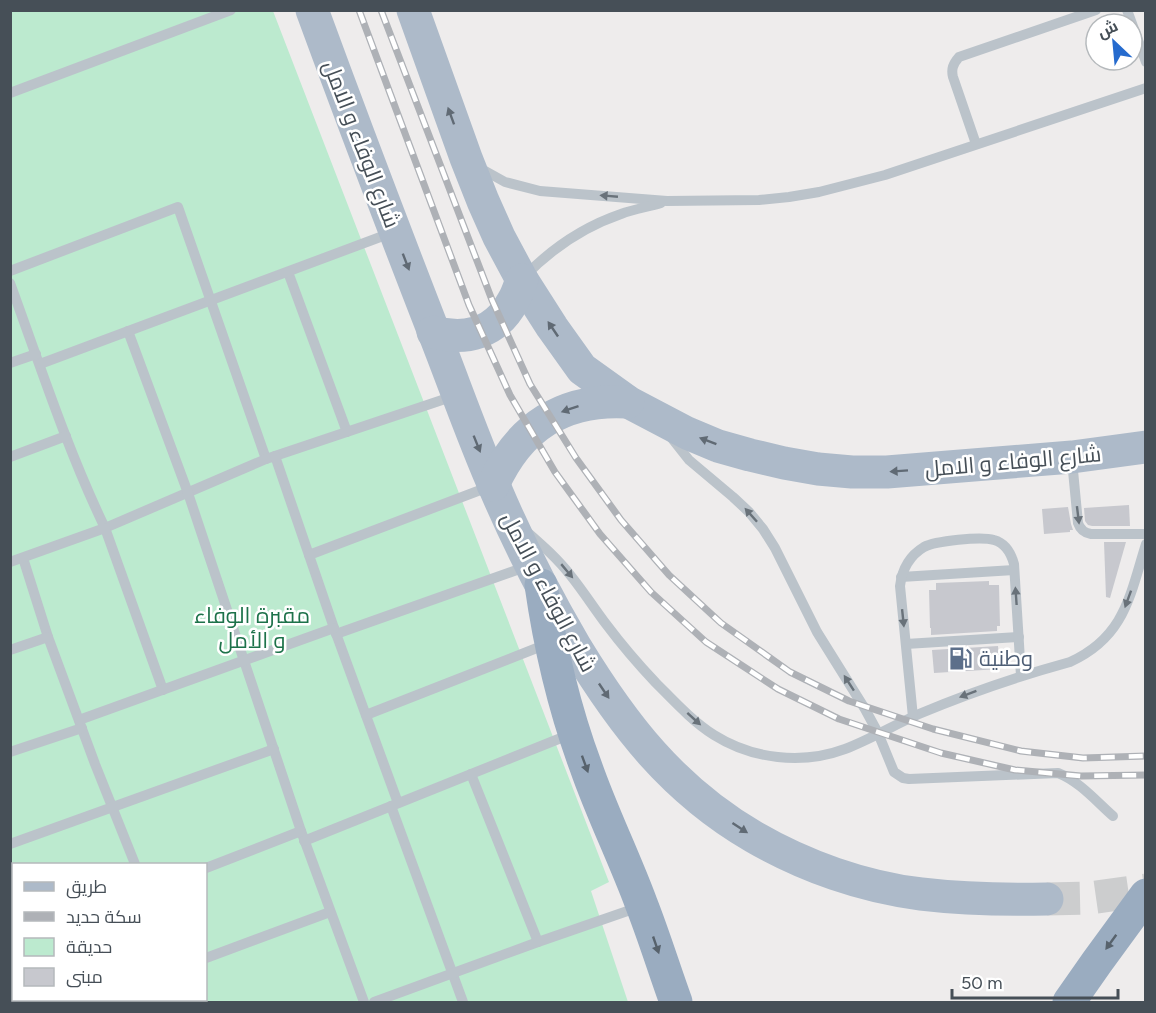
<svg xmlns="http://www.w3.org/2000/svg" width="1156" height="1013" font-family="Figtree,Cairo,sans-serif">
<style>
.green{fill:#bceacf;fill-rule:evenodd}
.building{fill:#c7c8ce}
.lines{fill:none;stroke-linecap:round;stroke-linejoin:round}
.primary-tunnel{stroke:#cccdce;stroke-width:33;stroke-dasharray:33 16;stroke-linecap:butt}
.service{stroke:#bbc3ca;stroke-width:10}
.primary{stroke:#adbac9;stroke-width:33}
.trunk{stroke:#9aacc0;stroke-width:33}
.rail-casing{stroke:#aeb1b6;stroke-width:7}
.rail{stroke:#fff;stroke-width:4.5;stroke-dasharray:14;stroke-linecap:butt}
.oneway{fill:#606a74}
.oneway2{fill:#69727a}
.oneway3{fill:#57626c}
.labels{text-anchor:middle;stroke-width:5;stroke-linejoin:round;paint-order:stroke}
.street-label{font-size:22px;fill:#464f57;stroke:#fff}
.park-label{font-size:22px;fill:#1d724a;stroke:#fff}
.service-label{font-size:22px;fill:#4e5e75;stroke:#fff;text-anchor:start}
</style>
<rect width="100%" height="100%" fill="#eeecec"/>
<path class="green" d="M10 11H273L609 882 591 891 628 1002H11ZM14 864H206V1000H14Z"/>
<g class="building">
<polygon points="1129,505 1130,526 1092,526 1088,525 1085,521 1084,508"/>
<polygon points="1068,507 1071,524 1073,530 1070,530 1070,532 1044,534 1042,509"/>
<polygon points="1104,542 1126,542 1110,598 1106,597"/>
<polygon points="989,581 989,585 999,585 1000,626 997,626 997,631 931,635 931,628 930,628 929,590 936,590 936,583"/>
<polygon points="998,646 1000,669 934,673 932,650"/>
</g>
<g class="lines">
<polyline class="primary-tunnel" points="1047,899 1090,898 1146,890"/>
<g class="service">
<polyline points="1127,10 1146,62"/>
<polyline points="10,93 231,10"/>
<path d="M976 144 953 77C951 69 953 64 959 57L1096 10"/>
<polyline points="478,167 505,182 540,191 667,201 759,200 789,197 819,192 885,175 1146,88"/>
<polyline points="10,271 178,207 266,459"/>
<polyline points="288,272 347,432"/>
<path d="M524 277C552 248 583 227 621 214 634 209 648 207 661 203"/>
<path d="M10 283C40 365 67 449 105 528L266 459 454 396"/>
<polyline points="128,331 188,493 301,831 364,1002"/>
<polyline points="10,363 36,354"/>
<polyline points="40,364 391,233"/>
<path d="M670 436 689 460 733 497 749 512 763 529 775 548 817 632 865 709 878 733 894 772 903 778 909 779 1058 773C1079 781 1096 801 1113 816"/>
<polyline points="275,456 334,628 398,803"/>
<polyline points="10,457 66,436"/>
<path d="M1072 460 1078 523C1080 529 1084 533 1091 534H1146"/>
<path d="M526 531C542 545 558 559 571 576 583 591 594 608 606 624 621 644 638 664 656 683 674 701 692 721 714 735 752 759 802 765 845 749 871 739 894 725 919 714 969 693 1019 676 1070 662 1125 637 1130 595 1146 544"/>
<polyline points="309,555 491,486"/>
<polyline points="23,558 48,637 95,764 135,864"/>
<polyline points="10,562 105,528 163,690"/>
<polyline points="901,577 1014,570"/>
<polyline points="336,634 528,566"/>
<polyline points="906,644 1019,637"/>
<polyline points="10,650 48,637"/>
<polyline points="366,715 547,644"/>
<path d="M913 717 900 586C902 570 909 556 924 547 935 541 981 536 994 540 1005 543 1011 553 1014 564L1021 676"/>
<polyline points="79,720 334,628"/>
<polyline points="10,752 82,728"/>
<polyline points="471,774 538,942"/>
<polyline points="391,806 463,1002"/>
<polyline points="304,841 571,734"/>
<polyline points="10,844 274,749"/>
<polyline points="206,868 301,831"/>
<polyline points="10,946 14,945"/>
<polyline points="206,958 330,912"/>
<polyline points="74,1000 75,1002"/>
<polyline points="185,1000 186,1002"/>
<polyline points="374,1002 538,942 639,907"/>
</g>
<g class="primary">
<path d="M312 10C352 119 393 227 435 335 455 386 473 438 495 488 518 542 545 595 575 646 623 725 673 790 754 837 804 866 863 887 921 894 963 899 1005 900 1047 899"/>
<polyline points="413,10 466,158 483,201 499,237 522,280 552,327 582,369 628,402 687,433 718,446 750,455 784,463 818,469 852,472 887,472 1072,457 1146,447"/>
<path d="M433 332C466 341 496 333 513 301 517 295 519 287 522 280"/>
<path d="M493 485C519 427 563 398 628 402"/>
</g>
<g class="trunk">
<path d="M541 585C550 648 564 708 586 767 602 813 624 857 641 903 654 936 664 969 676 1002"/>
<polyline points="1069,1002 1097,962 1146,895"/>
</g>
<defs>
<g id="rail">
<polyline points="359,10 469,305 510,395 555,472 600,534 651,592 706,642 778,689 839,719 941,753 1015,770 1081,776 1146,775"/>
<polyline points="381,10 492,300 530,384 576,458 621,520 669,575 721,623 790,672 849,701 933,729 1021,751 1083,758 1146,756"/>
</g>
</defs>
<use href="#rail" class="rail-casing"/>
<use href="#rail" class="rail"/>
</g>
<defs><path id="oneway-solid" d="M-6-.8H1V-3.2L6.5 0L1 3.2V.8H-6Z" transform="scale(1.5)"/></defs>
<g class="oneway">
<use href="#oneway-solid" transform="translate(451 116) rotate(-110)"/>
<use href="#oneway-solid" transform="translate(406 262) rotate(69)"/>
<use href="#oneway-solid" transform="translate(553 329) rotate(-124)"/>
<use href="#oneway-solid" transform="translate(570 409) rotate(161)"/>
<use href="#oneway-solid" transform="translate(708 441) rotate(-159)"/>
<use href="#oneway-solid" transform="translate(477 444) rotate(68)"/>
<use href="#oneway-solid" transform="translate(899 471) rotate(176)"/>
<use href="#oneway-solid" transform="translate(604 691) rotate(56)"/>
<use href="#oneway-solid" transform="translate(740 828) rotate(33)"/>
</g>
<g class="oneway2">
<use href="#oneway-solid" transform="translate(609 196) rotate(-175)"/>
<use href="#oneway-solid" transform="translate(751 515) rotate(-132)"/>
<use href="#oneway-solid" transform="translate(1078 515) rotate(83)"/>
<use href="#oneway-solid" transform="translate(567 571) rotate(50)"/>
<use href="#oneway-solid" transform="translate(1016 596) rotate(-94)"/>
<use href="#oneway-solid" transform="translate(1128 599) rotate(110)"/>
<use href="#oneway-solid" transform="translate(903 618) rotate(84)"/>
<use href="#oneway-solid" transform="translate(849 683) rotate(-123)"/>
<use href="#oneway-solid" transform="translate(968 694) rotate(159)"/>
<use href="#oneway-solid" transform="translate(694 719) rotate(42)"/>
</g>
<g class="oneway3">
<use href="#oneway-solid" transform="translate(585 764) rotate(70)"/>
<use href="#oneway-solid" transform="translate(1111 942) rotate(126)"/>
<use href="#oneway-solid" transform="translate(656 945) rotate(71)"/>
</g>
<defs>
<symbol id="fuel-bare" viewBox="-9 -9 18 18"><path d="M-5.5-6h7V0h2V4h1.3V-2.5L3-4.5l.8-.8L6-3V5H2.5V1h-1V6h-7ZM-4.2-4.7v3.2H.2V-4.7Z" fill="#5c6f8a" stroke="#fff" stroke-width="2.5" paint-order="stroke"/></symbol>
</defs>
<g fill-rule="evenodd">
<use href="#fuel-bare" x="944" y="642" width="33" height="33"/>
</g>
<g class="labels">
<g class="street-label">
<text transform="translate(362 144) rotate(69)" y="8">شارع الوفاء و الامل</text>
<text transform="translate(1013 461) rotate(-5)" y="8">شارع الوفاء و الامل</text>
<text transform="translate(549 592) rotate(62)" y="8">شارع الوفاء و الامل</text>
</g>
<g class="park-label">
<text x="252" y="623">مقبرة الوفاء<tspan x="252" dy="25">و الأمل</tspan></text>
</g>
<g class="service-label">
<text x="979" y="666">وطنية</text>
</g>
</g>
<rect width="1156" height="1013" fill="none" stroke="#464f57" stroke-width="24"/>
<rect x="12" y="863" width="195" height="138" fill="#ffffff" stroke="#b5b9bc" stroke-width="1.5"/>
<rect x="24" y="882" width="30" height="9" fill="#adbac9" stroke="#b5b9bc" stroke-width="1.5"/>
<text x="66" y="893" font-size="18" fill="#464f57">طريق</text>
<rect x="24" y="912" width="30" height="9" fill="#aeb1b6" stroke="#b5b9bc" stroke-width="1.5"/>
<text x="66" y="923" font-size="18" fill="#464f57">سكة حديد</text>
<rect x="24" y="938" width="30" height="18" fill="#bceacf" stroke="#b5b9bc" stroke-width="1.5"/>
<text x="66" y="953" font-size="18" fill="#464f57">حديقة</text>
<rect x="24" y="968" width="30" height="18" fill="#c7c8ce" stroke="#b5b9bc" stroke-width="1.5"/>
<text x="66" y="983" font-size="18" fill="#464f57">مبنى</text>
<g transform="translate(1114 42) rotate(334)"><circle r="28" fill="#ffffff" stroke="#b5b9bc" stroke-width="1.5"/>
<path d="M0-4.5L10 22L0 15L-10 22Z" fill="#266bce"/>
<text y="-9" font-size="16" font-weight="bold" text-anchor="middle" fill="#464f57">ش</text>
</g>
<path d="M952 989v9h166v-9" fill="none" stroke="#464f57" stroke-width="3"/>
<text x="961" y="989" font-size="18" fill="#464f57" stroke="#ffffff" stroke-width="4.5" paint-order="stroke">50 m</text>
</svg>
